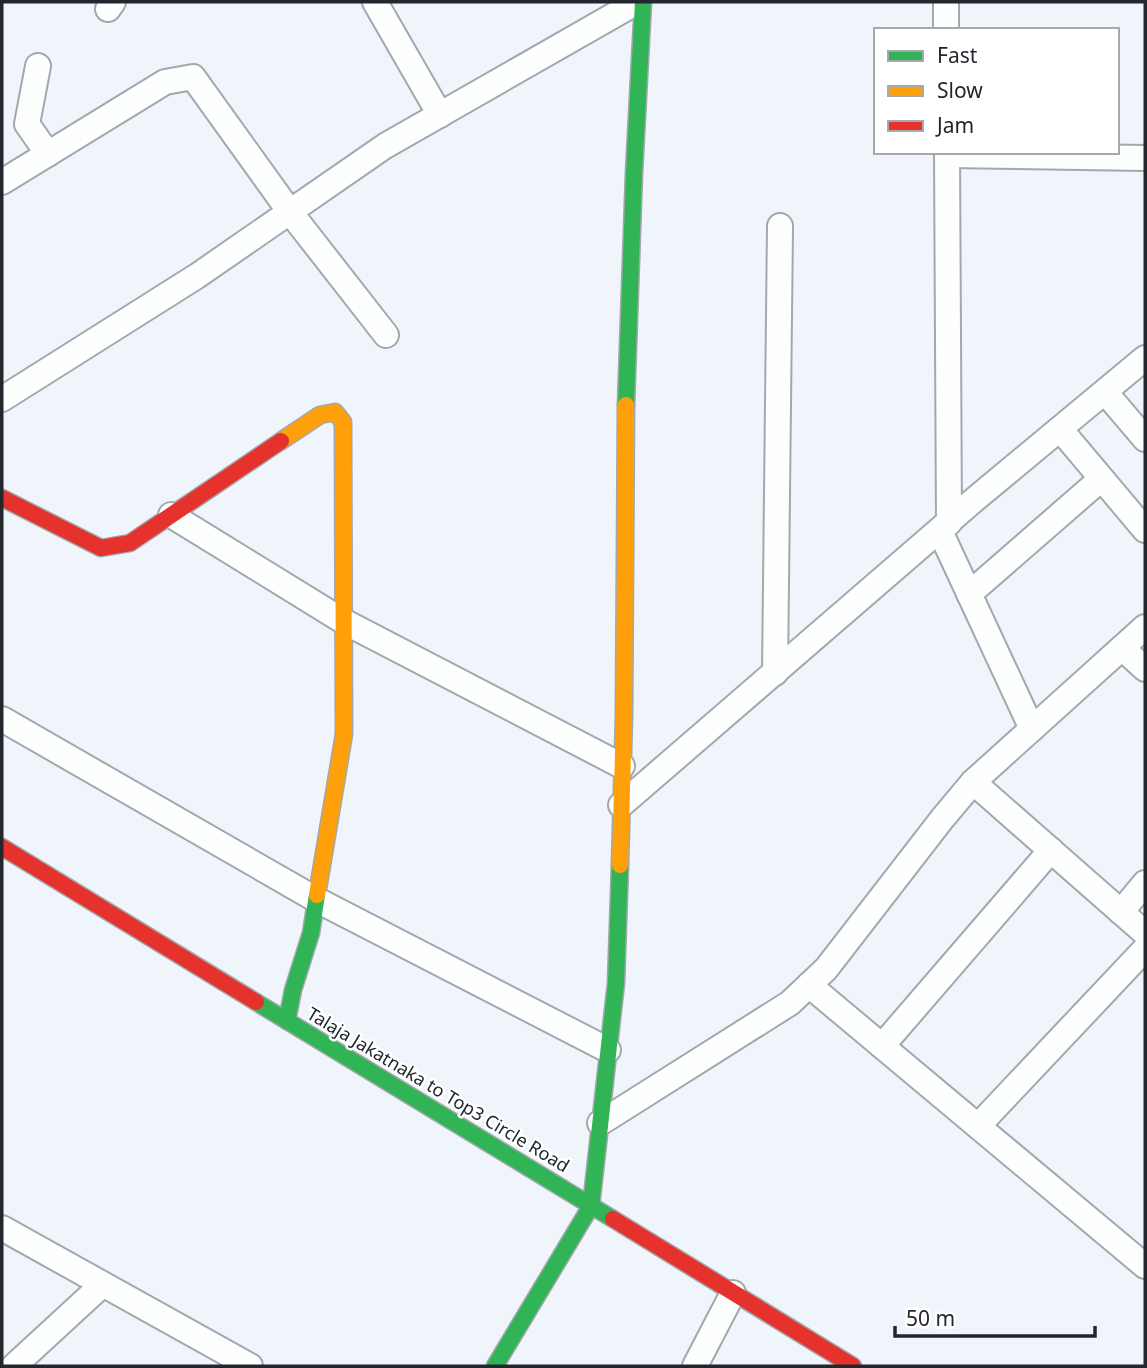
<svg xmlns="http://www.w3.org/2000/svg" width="1147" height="1368" font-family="'Noto Sans',sans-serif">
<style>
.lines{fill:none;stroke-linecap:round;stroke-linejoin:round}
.street-casing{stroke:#a3a8ad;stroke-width:28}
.fast-casing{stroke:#a3a8ad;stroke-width:19}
.slow-casing{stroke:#a3a8ad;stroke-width:19}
.jam-casing{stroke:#a3a8ad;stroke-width:19}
.street{stroke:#fdfefe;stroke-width:24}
.fast{stroke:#30b455;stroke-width:16}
.slow{stroke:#ff9f0a;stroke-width:16}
.jam{stroke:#e5322d;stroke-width:16}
.labels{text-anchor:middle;stroke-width:5;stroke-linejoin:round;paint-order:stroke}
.street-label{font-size:18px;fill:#21272c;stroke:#fff}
</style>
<rect width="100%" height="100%" fill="#eff5fa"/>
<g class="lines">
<defs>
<g id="street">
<polyline points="375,2 440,115"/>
<polyline points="946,2 946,30"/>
<polyline points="108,9 113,2"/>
<polyline points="38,66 27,124 48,154"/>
<polyline points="947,152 949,523"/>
<polyline points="947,155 1145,158"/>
<polyline points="2,182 165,82 193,77 290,212 386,335"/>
<polyline points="1105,392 1145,439"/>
<polyline points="2,399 197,276 385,146 637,2"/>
<polyline points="1060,429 1145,530"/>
<polyline points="171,515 343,621 622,766"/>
<polyline points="940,531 1032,729"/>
<polyline points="969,594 1101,479"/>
<polyline points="1122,648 1145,669"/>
<polyline points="775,673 780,226"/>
<polyline points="2,719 317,900 608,1050"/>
<polyline points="973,782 1145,933"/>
<polyline points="621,805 974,500 1145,358"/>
<polyline points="1121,912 1145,883"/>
<polyline points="809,985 1145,1266"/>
<polyline points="882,1046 1051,850"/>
<polyline points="600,1123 790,1003 826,969 942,819 973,782 1145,627"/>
<polyline points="978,1126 1145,949"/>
<polyline points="2,1228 250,1366"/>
<polyline points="14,1366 102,1285"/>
<polyline points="695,1366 733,1293"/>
</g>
<g id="fast">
<polyline points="626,405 634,173 643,2"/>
<polyline points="256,1002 613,1219"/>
<polyline points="287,1021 293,990 311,933 317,895"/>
<polyline points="495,1366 591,1206 616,983 620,865"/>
</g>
<g id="slow">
<polyline points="281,441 320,415 335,412 343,422 344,734 317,895"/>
<polyline points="620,865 624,715 626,405"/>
</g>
<g id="jam">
<polyline points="2,498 101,548 130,543 281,441"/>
<polyline points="2,847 256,1002"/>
<polyline points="613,1219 853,1366"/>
</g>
</defs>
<use href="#street" class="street-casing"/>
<use href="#fast" class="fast-casing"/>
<use href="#slow" class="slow-casing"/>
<use href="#jam" class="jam-casing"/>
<use href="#street" class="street"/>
<use href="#fast" class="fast"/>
<use href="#slow" class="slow"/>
<use href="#jam" class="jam"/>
</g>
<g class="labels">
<g class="street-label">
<text transform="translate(438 1090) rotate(31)" y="6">Talaja Jakatnaka to Top3 Circle Road</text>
</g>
</g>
<rect width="1147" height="1368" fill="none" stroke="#21272c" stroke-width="7"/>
<rect x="874" y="28" width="245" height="126" fill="#ffffff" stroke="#a6a9ab" stroke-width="2"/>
<rect x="888" y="51" width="35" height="10" fill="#30b455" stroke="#a6a9ab" stroke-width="2"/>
<text x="937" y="63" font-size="21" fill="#21272c">Fast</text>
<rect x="888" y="86" width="35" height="10" fill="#ff9f0a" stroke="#a6a9ab" stroke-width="2"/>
<text x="937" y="98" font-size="21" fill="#21272c">Slow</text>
<rect x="888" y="121" width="35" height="10" fill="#e5322d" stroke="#a6a9ab" stroke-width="2"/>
<text x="937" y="133" font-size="21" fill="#21272c">Jam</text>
<path d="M895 1326v10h200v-10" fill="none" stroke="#21272c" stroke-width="3.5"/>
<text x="906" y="1326" font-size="21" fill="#21272c" stroke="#ffffff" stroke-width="5" paint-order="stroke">50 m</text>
</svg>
